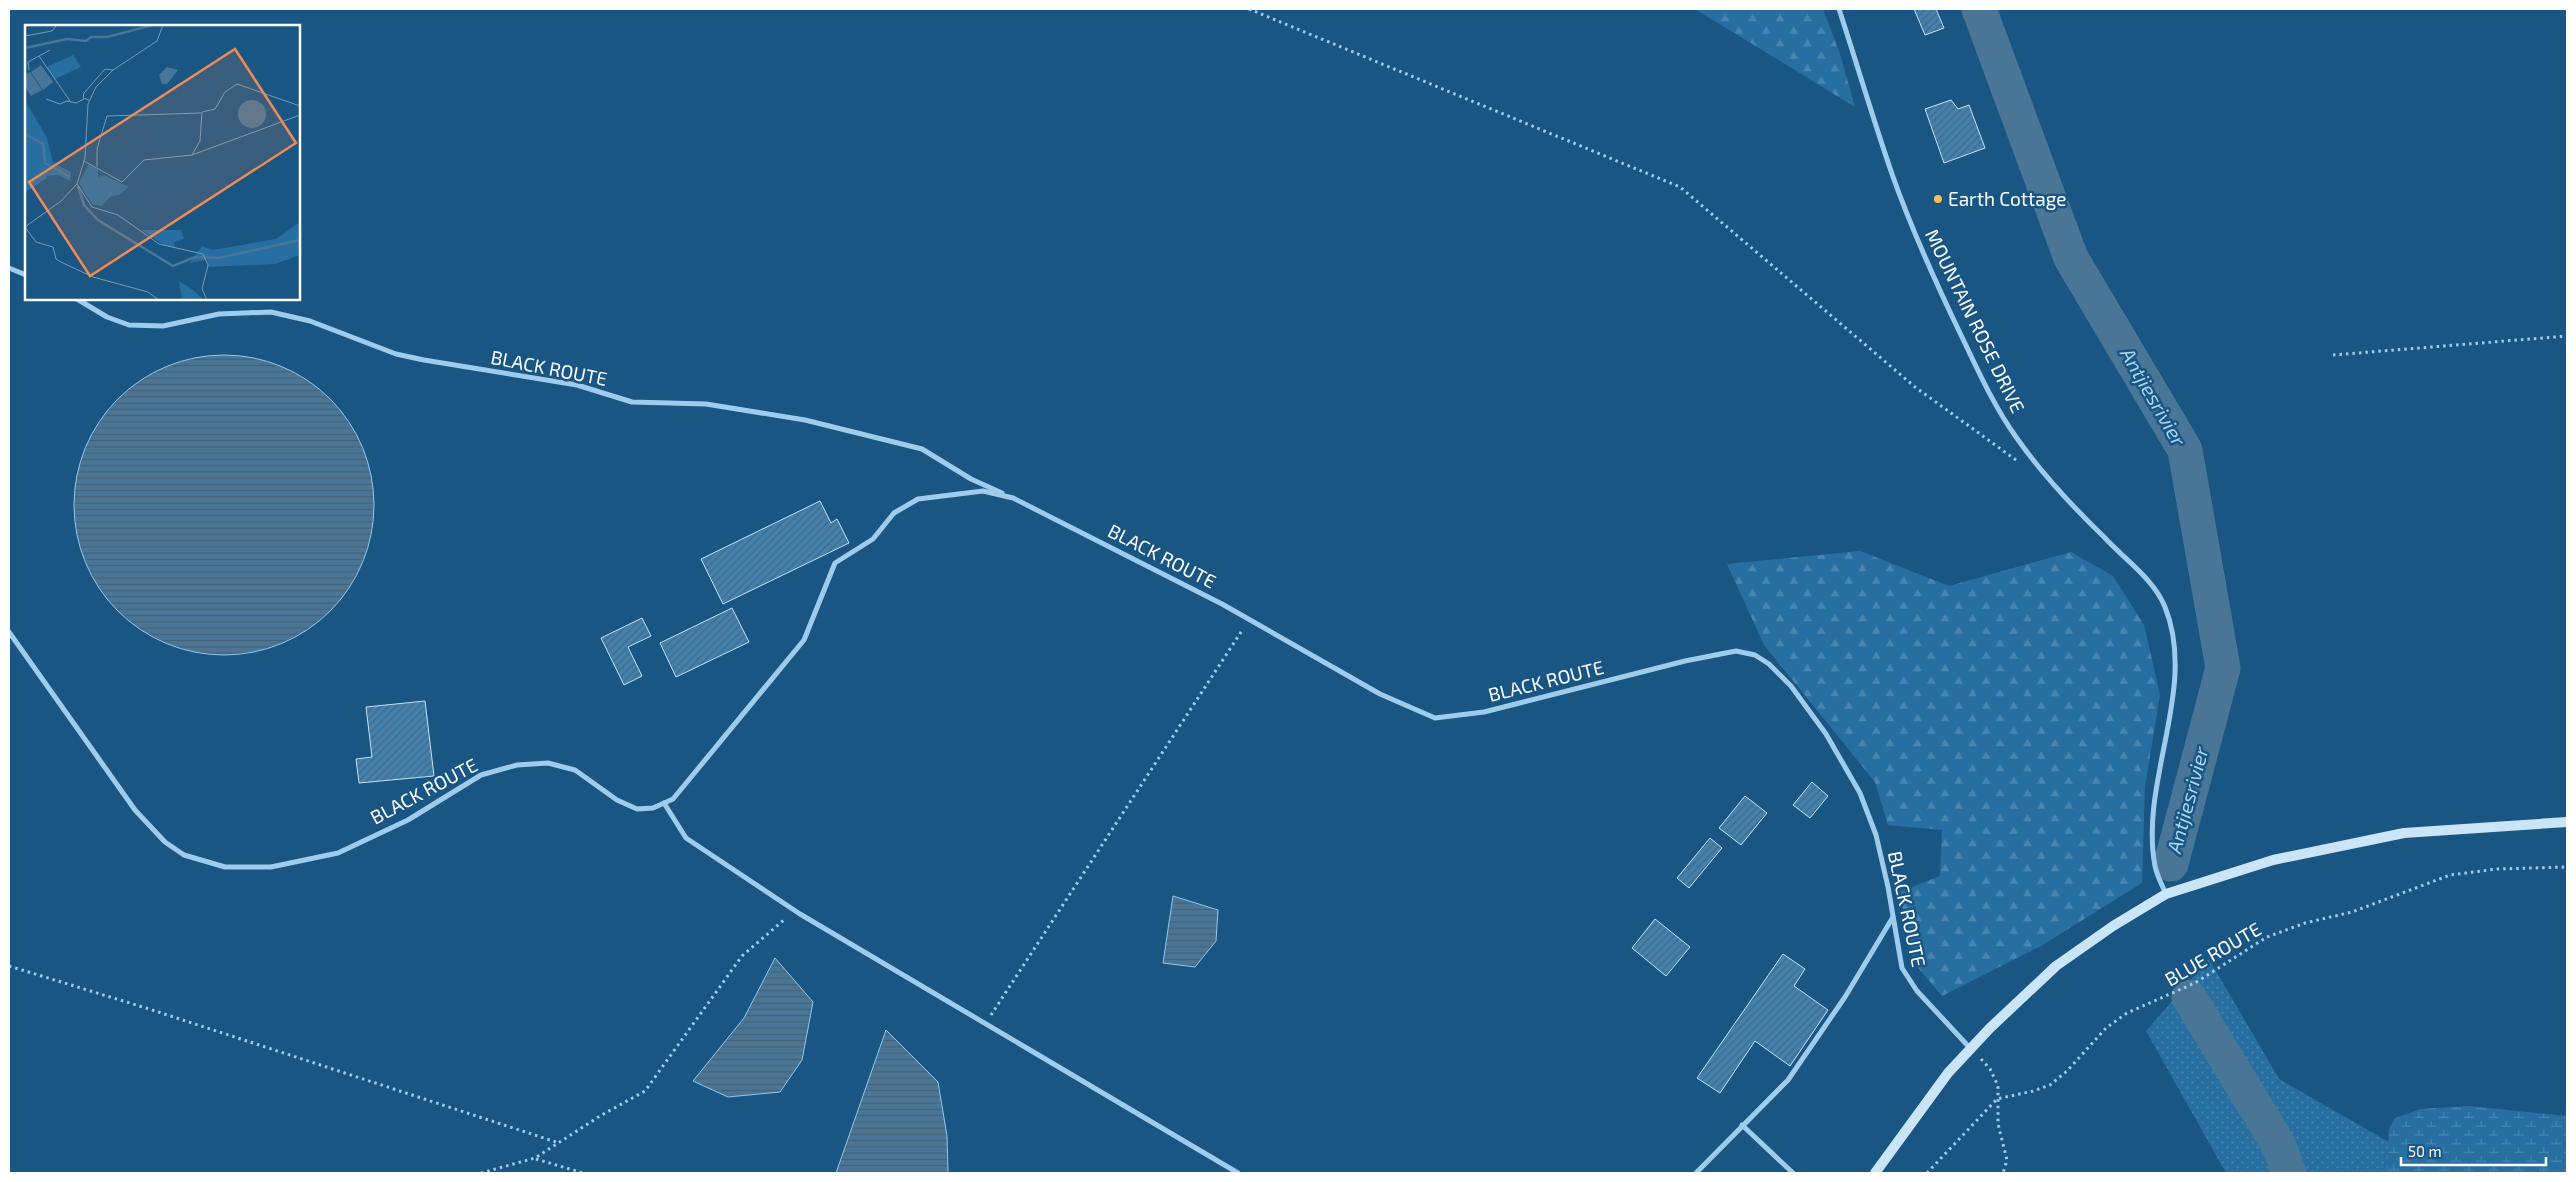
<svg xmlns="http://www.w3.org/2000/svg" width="2576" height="1182" font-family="'Exo 2',sans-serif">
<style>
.grass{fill:url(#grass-dots)}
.forest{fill:url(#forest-firs)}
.wetland{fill:url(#wetland-marsh)}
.water{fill:url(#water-rules);stroke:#92c9ee}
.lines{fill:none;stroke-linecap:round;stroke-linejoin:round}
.river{stroke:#497697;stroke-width:35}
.building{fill:url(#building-hatch);stroke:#c4e3f9}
.path{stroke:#9fccec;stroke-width:3;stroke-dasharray:2.5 4;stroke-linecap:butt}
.street{stroke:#9fccec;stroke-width:5}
.secondary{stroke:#cbe5f8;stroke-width:10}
.poi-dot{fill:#feb95a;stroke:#195684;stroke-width:2}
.labels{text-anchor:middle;stroke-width:5;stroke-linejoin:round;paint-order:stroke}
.poi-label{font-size:19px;fill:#fff;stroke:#195684;text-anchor:start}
.street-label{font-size:19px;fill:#fff;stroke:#195684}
.water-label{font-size:20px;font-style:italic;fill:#aad6f3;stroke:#195684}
.inset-river{fill:none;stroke:#497697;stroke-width:2.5}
.inset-road{fill:none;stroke:#759ab5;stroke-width:1}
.view{fill:#ef8b55;fill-opacity:0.15;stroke:#ef8b55;stroke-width:2.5}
.inset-edge{fill:none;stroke:#fff;stroke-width:2.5}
</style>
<defs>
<pattern id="grass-dots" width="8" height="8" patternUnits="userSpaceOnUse" patternTransform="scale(1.25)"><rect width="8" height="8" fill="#286fa1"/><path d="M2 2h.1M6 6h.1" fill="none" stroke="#4885af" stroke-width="1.8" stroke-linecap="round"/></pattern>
<pattern id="forest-firs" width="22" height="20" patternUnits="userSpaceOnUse" patternTransform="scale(1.25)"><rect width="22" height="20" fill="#286fa1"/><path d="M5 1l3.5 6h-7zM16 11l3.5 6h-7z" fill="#4885af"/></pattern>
<pattern id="wetland-marsh" width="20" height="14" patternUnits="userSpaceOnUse" patternTransform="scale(1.25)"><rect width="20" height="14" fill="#286fa1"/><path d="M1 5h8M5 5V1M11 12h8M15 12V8" fill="none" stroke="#4885af"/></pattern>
<pattern id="water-rules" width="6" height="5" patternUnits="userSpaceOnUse" patternTransform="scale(1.25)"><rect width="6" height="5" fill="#497697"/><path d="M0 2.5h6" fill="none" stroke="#4b5f6e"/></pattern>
<pattern id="building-hatch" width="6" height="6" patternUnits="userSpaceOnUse" patternTransform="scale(1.25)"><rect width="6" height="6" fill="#4280ae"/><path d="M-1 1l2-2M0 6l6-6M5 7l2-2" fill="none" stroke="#466982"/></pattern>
</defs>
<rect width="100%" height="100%" fill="#195684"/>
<polygon class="grass" points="2209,959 2279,1079 2413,1156 2407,1173 2226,1173 2146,1031"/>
<g class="forest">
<polygon points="1695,9 1823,9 1840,54 1855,107"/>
<polygon points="1860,551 1949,586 2071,552 2113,576 2144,625 2160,695 2145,787 2142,883 2041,946 1942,996 1914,963 1899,892 1940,876 1942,830 1888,825 1875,782 1764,645 1727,564"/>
</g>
<polygon class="wetland" points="2468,1106 2567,1116 2567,1173 2387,1173 2389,1129 2394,1120 2393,1119 2420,1109"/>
<g class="water">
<circle cx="224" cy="505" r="150"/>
<polygon points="1173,896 1218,910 1216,941 1195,967 1163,963"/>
<polygon points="775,958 813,1002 802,1060 780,1092 728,1097 693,1081 744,1018"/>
<polygon points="886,1030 938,1082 947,1136 948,1173 836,1173"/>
</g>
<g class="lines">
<g class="river">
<polyline points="1979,9 2071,258 2185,450 2223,668 2171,864"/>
<polyline points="2189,997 2278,1144 2289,1173"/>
</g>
</g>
<g class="building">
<polygon points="1914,9 1936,9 1944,28 1925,35"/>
<polygon points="1951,100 1958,109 1969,105 1985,148 1944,163 1925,109"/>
<polygon points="820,501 831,523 837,519 849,543 723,604 701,559"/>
<polygon points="732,608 749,642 676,677 660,643"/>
<polygon points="642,618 651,636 628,647 642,676 624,685 601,638"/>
<polygon points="425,701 434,776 359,783 356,759 372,757 366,707"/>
<polygon points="1812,782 1828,796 1810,818 1793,805"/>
<polygon points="1745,796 1767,813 1741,845 1719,828"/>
<polygon points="1710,838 1722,848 1689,888 1677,878"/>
<polygon points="1655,919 1690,947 1666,976 1632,948"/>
<polygon points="1783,954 1805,969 1794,986 1828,1010 1790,1066 1755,1041 1720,1093 1697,1078"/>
</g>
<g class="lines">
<g class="path">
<polyline points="1249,9 1680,187 1915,387 2016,460"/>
<polyline points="2333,355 2567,336"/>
<polyline points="9,966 146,1008 559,1143"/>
<polyline points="991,1015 1243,629"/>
<polyline points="1981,1059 1990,1069 1998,1086 1998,1124 2007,1160 2003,1173"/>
<polyline points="536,1159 583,1173"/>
<polyline points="481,1173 535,1158 600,1116 645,1091 742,956 785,919"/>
<polyline points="1927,1173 1997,1099 2033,1091 2050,1085 2067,1071 2106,1028 2127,1013 2195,983 2267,937 2305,923 2352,912 2450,875 2497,869 2567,867"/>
</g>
<g class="street">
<path d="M1839 9C1857 64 1873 119 1892 174 1911 228 1935 281 1960 333 1977 368 1993 405 2016 437 2042 474 2072 506 2104 537 2124 559 2154 579 2165 607 2198 689 2139 781 2155 866 2157 876 2162 885 2166 894"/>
<polyline points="9,268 26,275"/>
<polyline points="77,299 107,317 129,325 163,326 219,314 271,312 310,321 396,354 424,360 577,385 632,402 706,404 805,420 922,449 971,479 1002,493"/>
<polyline points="9,632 135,810 165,842 184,855 225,867 271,867 338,853 408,820 481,775 517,765 548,763 575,770 617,800 637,809 653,808 673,799 804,640 835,563 873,539 894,513 918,499 983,491 1013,498 1222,604 1380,694 1435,718 1484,712 1685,661 1736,651 1755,655 1769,664 1791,686 1826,734 1860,793 1876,835 1888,887 1902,968 1917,991 1970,1048"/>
<polyline points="664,803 686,838 800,914 1238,1173"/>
<polyline points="1742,1125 1793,1173"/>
<polyline points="1696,1173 1788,1080 1845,997 1893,917"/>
</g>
<polyline class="secondary" points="1875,1173 1948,1073 1990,1028 2056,966 2113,926 2166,894 2273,860 2404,833 2567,822"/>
</g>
<circle class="poi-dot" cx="1938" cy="199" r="5"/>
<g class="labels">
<g class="poi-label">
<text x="1948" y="206">Earth Cottage</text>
</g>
<g class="street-label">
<text transform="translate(1975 321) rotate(64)" y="7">MOUNTAIN ROSE DRIVE</text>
<text transform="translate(549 368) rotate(11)" y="7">BLACK ROUTE</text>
<text transform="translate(1162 556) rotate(27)" y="7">BLACK ROUTE</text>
<text transform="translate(1546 681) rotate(-14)" y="7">BLACK ROUTE</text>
<text transform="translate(424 791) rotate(-28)" y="7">BLACK ROUTE</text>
<text transform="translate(1907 909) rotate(78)" y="7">BLACK ROUTE</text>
<text transform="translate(2213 954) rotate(-30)" y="7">BLUE ROUTE</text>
</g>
<g class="water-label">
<text transform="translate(2153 397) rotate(60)" y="7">Antjiesrivier</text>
<text transform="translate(2188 800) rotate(-75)" y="7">Antjiesrivier</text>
</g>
</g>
<g transform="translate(25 25)">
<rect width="275" height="275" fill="#195684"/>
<path d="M48 30 56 42 30 54 22 42ZM0 75 22 113 28 137 46 147 45 156 33 150 18 151 14 131 0 122ZM275 197V230L250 239 183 242 182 235 188 225 251 214Z" fill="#286fa1"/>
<path d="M64 139 73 145V152L78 150 104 162 94 170 85 172 77 181 67 179 54 158ZM117 205H156L159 214 149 217 150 223 140 221ZM177 221 188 225 182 235 165 238ZM154 256 168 265 179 275H157Z" fill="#286fa1"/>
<path d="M0 118 11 123 22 153 0 167Z" fill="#286fa1"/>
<path d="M16 40 28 57 18 65 6 47ZM142 42 153 45 142 59H137L134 50ZM5 47 17 65 6 71 0 62V50ZM213 89a14 14 0 1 1 28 0a14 14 0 1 1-28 0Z" fill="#497697"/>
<path class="inset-river" d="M0 23 42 14 61 16 66 12H82L128 0M0 109 18 119 20 138 45 152M53 161 59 180 73 195 148 241 170 232 193 233 275 215"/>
<path class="inset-road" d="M0 11 27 6 32 0M14 31 45 76M4 45 3 37 25 25M21 74 35 79 42 76 51 78 59 74M64 75 58 73 59 68 80 44 88 45M167 130 275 90M59 136 97 157 119 135 167 130 175 116 177 87 190 84 200 67 212 59 275 81M72 142V124L82 91 176 88M52 159 67 182 93 190 134 219 178 229 183 240 177 264 182 275M0 202 11 217 28 222 31 234 36 237 68 252 123 267 134 275M0 202 36 176 52 159 60 133 63 79 71 62 88 45 132 16 138 0"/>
<path class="view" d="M210 24 271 118 65 251 4 157Z"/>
<rect width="275" height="275" class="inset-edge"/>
</g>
<rect width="2576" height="1182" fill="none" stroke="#ffffff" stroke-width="20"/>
<path d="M2401 1157v8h145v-8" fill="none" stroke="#ffffff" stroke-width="2.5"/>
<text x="2408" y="1157" font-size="15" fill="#ffffff" stroke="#195684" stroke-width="4" paint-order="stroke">50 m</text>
</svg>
